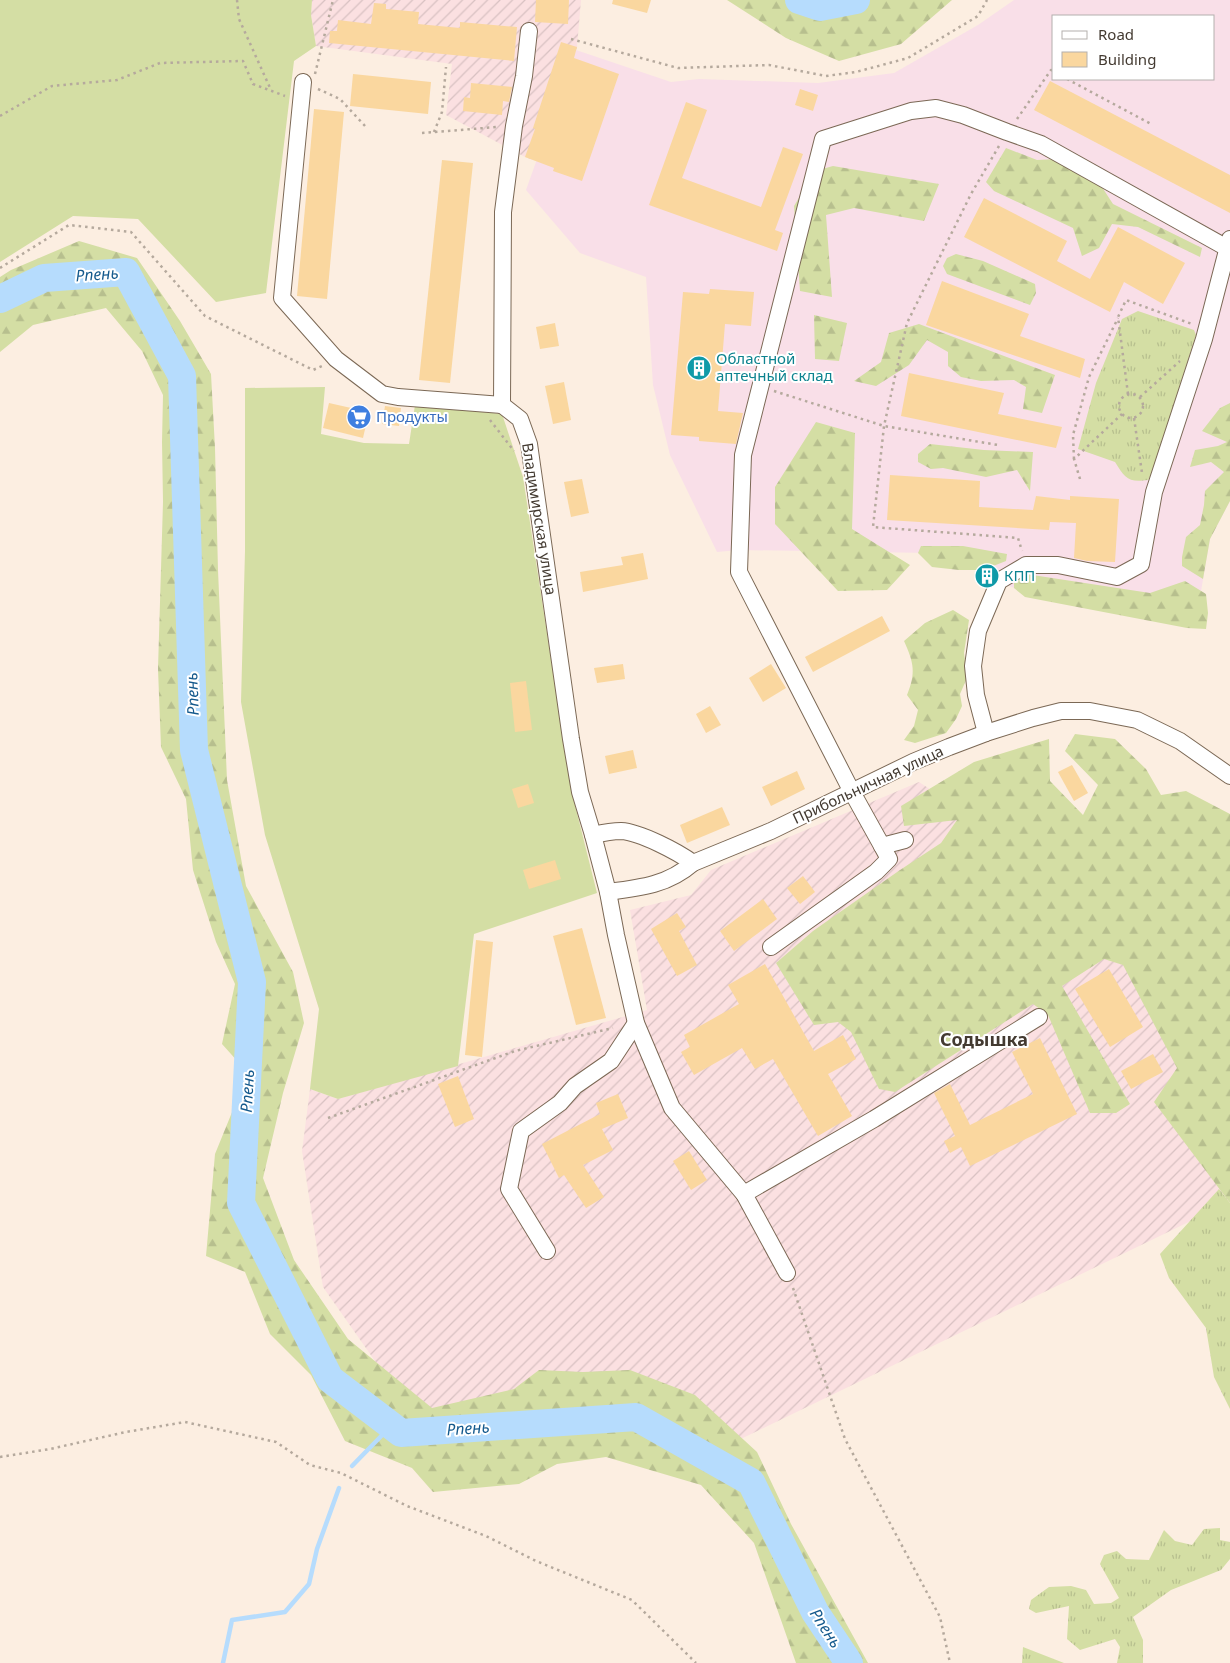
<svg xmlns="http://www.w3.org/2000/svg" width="1230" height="1663" font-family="'Noto Sans',sans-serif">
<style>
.industrial{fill:url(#industrial-furrows)}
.medical{fill:#f9dfe8;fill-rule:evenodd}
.grass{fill:url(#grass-tufts)}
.forest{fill:url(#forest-firs)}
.garden{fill:#d4dea4}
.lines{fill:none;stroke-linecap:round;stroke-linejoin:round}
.stream{stroke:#b6dcfd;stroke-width:4.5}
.river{stroke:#b6dcfd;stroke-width:28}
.building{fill:#fad79f}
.minor-casing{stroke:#7b6855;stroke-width:18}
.path{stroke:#b5a99d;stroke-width:2.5;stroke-dasharray:2.5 4;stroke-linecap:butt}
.minor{stroke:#fff;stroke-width:16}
.labels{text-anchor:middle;stroke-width:4;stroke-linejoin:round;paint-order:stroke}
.culture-label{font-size:15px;fill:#0d838f;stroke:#fff;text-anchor:start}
.shop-label{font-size:15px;fill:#366cbe;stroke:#fff;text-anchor:start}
.street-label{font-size:15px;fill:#433a31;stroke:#fff}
.water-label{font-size:16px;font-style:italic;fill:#155a8d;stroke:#fff}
.quarter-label{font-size:18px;font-weight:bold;fill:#433a31;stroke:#fff}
</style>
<defs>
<pattern id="industrial-furrows" width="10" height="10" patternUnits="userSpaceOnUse" patternTransform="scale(1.25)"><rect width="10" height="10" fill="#fbe0e1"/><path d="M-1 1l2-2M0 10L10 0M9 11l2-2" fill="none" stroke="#d8c1c2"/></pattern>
<pattern id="grass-tufts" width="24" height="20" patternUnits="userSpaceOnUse" patternTransform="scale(1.25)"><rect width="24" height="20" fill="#d4dea4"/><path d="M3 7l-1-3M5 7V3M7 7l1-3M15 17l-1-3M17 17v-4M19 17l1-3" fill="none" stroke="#b7bf8e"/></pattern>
<pattern id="forest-firs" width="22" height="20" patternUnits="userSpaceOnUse" patternTransform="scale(1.25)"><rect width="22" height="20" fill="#d4dea4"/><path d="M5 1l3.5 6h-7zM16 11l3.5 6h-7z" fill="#b7bf8e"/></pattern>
</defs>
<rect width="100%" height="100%" fill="#fceee1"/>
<g class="industrial">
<polygon points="312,0 581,0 577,47 550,133 542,146 536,161 525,157 446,115 452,64 316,46 311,15"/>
<polygon points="919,782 1114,909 1230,1202 685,1466 427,1435 323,1287 302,1151 310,1089 338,1099 647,1010 630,910 691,895 711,870"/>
</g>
<path class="medical" d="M1014 0H1230V501L1210 539 1196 620 1014 588 999 581 993 575 983 570 992 554 739 550 717 552 670 455 653 385 646 277 580 253 526 190 576 50 671 82 699 79 818 83 894 73 978 25ZM1054 16H1214V79H1054Z"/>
<g class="grass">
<path d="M1138 311 1194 330 1196 335 1152 473 1148 480C1128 483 1125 478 1115 462L1078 449 1096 383 1122 319Z"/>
<polygon points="1219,1189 1230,1203 1230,1409 1214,1377 1206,1328 1169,1278 1160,1254"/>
<polygon points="1220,1528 1220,1540 1230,1542 1230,1559 1221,1570 1171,1590 1133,1617 1143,1640 1143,1663 1117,1663 1120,1647 1115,1639 1080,1650 1067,1639 1069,1606 1036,1613 1029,1609 1031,1600 1049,1587 1071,1586 1086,1590 1094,1604 1111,1603 1119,1598 1100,1564 1104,1555 1117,1551 1126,1559 1149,1560 1164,1530 1175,1541 1192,1545 1204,1529"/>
<polygon points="1023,1647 1064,1663 1022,1663"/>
</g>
<g class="forest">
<polygon points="727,0 952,0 901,44 839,61 786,38"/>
<polygon points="1006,148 1037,160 1058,159 1100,184 1113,204 1202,248 1200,257 1138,227 1112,224 1099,248 1082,256 1073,228 994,191 986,182"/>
<polygon points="833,166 939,184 924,221 854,208 826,215 832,297 800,291 794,206 815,171"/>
<polygon points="79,241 137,258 180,321 211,374 215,448 218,570 227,780 246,886 293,972 304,1023 283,1093 263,1178 294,1260 348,1339 432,1408 514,1389 539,1370 583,1372 630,1370 695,1395 757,1452 791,1524 868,1663 796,1663 754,1543 701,1485 606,1457 557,1464 519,1484 433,1492 412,1468 345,1441 311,1375 270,1334 245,1272 206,1256 215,1154 248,1073 222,1044 235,984 216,942 193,870 186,799 161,747 158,669 163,502 162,442 163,395 142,351 106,308 33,325 0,352 0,277 11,270"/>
<polygon points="956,254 983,261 1035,284 1036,293 1030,305 947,274 943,266 947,258"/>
<polygon points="814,315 847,323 839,361 815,359"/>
<polygon points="919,324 1055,375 1042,413 1023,409 1026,387 1014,380 981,381 961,377 948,366 948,352 927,340 909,365 876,386 854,381 881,362 889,333"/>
<polygon points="1230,403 1230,501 1210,539 1203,579 1182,566 1182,557 1186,537 1200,525 1204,505 1205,491 1224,472 1211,462 1190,467 1195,450 1218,446 1227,442 1202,431 1220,408"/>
<polygon points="816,422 855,433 852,529 910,565 887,590 838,591 775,524 775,487"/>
<polygon points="930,444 984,450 1033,452 1030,491 1017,470 986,477 943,468 931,469 918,462 918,454"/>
<polygon points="921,546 963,546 1007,554 1006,561 983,570 959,570 932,567 918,553"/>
<polygon points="1026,574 1150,593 1185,581 1206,594 1208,613 1206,629 1187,628 1025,597 1014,588 1014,581"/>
<path d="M953 610 969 620 964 653 967 678 960 694 962 706 956 719 946 733 915 743 904 740 914 726 918 710 907 695C916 673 914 663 904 641L925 623Z"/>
<polygon points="1075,734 1115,739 1146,769 1161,795 1186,791 1230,814 1230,1203 1154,1102 1177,1068 1123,965 1104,959 1062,986 1130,1104 1116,1113 1090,1113 1048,1015 1033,1004 895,1092 879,1089 851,1032 838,1022 814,1025 776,963 813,931 900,870 941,843 957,820 904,826 901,806 974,762 1049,739 1050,781 1083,815 1098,785 1065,751"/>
</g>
<g class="garden">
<polygon points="0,0 312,0 311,15 316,46 294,61 266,293 216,302 138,219 73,216 0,262"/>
<polygon points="325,387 321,434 364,443 409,444 415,405 502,414 523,477 571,789 597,893 474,934 458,1066 338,1099 310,1089 319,1009 265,835 241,702 245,551 245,388"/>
</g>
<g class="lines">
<g class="stream">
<polyline points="352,1466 391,1426"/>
<polyline points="223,1663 232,1620 285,1612 309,1584 317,1549 339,1488"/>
</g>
<g class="river">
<polyline points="799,0 820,7 856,0"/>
<polyline points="0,299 44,278 126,272 182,376 194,750 252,982 241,1203 330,1379 401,1433 636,1417 751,1482 815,1612 849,1663"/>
</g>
</g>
<g class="building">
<polygon points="536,0 569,0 568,24 535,22"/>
<polygon points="613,0 651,0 647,13 612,4"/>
<polygon points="374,3 386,4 386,9 419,12 418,24 460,28 460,22 517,27 514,61 329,43 330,31 337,31 338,20 371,24"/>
<polygon points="561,42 577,47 574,58 619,74 582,181 553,171 554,168 525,157 535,129 533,128"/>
<polygon points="353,74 431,82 428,114 350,106"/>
<polygon points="1050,81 1230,175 1230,213 1034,110"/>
<polygon points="471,83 512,87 509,102 503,101 502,115 463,111 464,97 470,98"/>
<polygon points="800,89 818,95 813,111 795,105"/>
<polygon points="686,102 707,110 682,178 761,207 783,147 803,154 775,230 783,233 777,251 649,205"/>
<polygon points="314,109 344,112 327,299 297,296"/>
<polygon points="442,160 473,163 450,383 419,380"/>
<polygon points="984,198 1067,241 1057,261 1090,279 1118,227 1185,263 1163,304 1124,282 1110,312 964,237"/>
<polygon points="942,281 1029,314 1020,336 1085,359 1080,378 926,325"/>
<polygon points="710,289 754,292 751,326 725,324 718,411 743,413 736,444 699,441 699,437 671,435 683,292 709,294"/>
<polygon points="555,323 559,346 540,349 536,327"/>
<polygon points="909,373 1004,393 998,414 1062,427 1056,448 901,416"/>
<polygon points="564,382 571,420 553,424 545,386"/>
<polygon points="329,403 369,412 363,438 323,428"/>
<polygon points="385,406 401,408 399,426 382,424"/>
<polygon points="890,475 980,481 979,507 1033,510 1036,496 1070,500 1070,496 1119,499 1115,562 1087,561 1074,558 1076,523 1050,522 1049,530 887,520"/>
<polygon points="582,479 589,513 571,517 564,482"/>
<polygon points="643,553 648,579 583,592 580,572 623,565 621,557"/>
<polygon points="882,616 890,631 813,672 805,657"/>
<polygon points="623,664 625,679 597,683 594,668"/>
<polygon points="771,664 786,688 763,702 749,678"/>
<polygon points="526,681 532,730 515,732 510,683"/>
<polygon points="710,706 721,725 706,733 696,714"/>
<polygon points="633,750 637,768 609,774 605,756"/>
<polygon points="1072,765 1088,793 1074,801 1058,772"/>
<polygon points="797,771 805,789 771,806 762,787"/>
<polygon points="528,784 534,803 518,808 512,789"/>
<polygon points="722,807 730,825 687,843 680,825"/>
<polygon points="555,860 561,879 529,889 523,870"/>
<polygon points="803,876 815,892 800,904 787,888"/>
<polygon points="763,899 777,919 734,951 720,931"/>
<polygon points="677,913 686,927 679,931 697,965 677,976 651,929"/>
<polygon points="582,928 606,1018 576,1025 553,936"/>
<polygon points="476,940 493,942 482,1057 465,1055"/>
<polygon points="765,964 814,1051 843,1035 856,1059 828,1074 852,1116 818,1136 773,1059 755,1069 742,1048 694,1075 681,1052 690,1047 684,1035 739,1004 728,985"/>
<polygon points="1109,969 1143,1027 1110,1047 1075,989"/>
<polygon points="1040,1038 1077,1114 970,1166 961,1147 950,1153 944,1141 955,1136 934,1093 950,1084 970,1125 1033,1094 1012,1052"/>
<polygon points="1153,1054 1163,1072 1131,1089 1121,1071"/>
<polygon points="458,1076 474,1119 455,1127 438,1084"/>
<polygon points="618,1094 628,1118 602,1129 613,1150 583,1165 604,1197 586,1208 564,1175 559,1178 542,1144 600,1114 596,1103"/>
<polygon points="689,1151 707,1180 691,1190 673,1161"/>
</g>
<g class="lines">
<defs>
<g id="minor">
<polyline points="303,82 282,298 336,359 382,394 398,397 502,405"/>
<polyline points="502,405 520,419 529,444 571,739 580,792 593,835 608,892 616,935 636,1023 672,1108 744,1194 787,1273"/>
<polyline points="502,405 503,212 514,126 524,76 529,31"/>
<polyline points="986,733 976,695 973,666 978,631 999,581 1026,565 1058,565 1117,577 1141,564 1154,492 1204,339 1230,239"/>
<path d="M593 835C602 833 612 831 621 831 640 832 678 852 693 863"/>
<polyline points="905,840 882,846 852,792 739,572 743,455 823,139 911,111 936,108 963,115 1007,132 1041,144 1227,248"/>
<path d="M608 892C640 888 668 885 693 863L771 831 913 762 949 747 986 733 1033 718 1061 711H1090L1137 720 1180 741 1230 776"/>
<polyline points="771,947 876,872 889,859 882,846"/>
<polyline points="744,1194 874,1119 1039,1017"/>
<polyline points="547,1251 509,1189 521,1131 560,1103 575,1086 611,1061 636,1023"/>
</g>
</defs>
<use href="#minor" class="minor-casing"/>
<g class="path">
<polyline points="237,0 239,19 271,90"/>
<polyline points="571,39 678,68 769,65 826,76 856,72 908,58 978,16 987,0"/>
<polyline points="315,74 333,0"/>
<polyline points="1067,79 1151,124"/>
<polyline points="318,89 340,99 365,126"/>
<polyline points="0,116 52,86 117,80 160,63 243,61 253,84 285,96"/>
<polyline points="1017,119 1051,70 1054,71"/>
<polyline points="434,132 442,112 446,67"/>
<polyline points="422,133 497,127"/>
<polyline points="999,146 971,194 907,323 884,426 873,527 1018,538 1022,551"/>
<polyline points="0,268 69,225 131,232 205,316 313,370 322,366"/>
<polyline points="774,391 884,426 998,445"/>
<polyline points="1128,394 1118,317 1126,300 1192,324"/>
<circle cx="1131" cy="406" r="12"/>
<polyline points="1140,397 1180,361"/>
<polyline points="1134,418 1142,473"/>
<polyline points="490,420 514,451"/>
<polyline points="1074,459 1073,435 1089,377 1118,318"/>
<polyline points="1080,479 1074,459 1122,414"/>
<polyline points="328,1118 515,1051 613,1028"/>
<polyline points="793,1288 845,1439 940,1617 950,1663"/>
<polyline points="0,1457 50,1449 126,1432 185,1422 276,1442 310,1465 341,1473 407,1506 486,1536 536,1561 632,1600 696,1663"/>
</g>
<use href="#minor" class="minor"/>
</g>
<defs>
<symbol id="building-disc" viewBox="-11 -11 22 22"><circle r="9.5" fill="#0f9aa8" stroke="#fff"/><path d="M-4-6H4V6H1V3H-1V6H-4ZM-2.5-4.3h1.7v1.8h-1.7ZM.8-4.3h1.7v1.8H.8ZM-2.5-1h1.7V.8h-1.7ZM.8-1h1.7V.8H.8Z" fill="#fff"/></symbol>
<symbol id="supermarket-disc" viewBox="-11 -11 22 22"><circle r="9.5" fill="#3f7fe0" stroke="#fff"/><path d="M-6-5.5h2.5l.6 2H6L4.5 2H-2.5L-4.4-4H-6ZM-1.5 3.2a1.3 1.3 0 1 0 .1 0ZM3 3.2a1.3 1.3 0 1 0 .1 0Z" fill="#fff"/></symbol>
</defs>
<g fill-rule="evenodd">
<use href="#building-disc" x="685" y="354" width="28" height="28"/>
<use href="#supermarket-disc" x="345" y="403" width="28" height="28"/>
<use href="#building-disc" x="973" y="562" width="28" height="28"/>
</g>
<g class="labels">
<g class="culture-label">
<text x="716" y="364">Областной<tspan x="716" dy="17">аптечный склад</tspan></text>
<text x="1004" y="581">КПП</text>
</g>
<g class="shop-label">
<text x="376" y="422">Продукты</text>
</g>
<g class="street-label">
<text transform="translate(539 519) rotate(81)" y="5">Владимирская улица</text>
<text transform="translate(868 785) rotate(-25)" y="5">Прибольничная улица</text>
</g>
<g class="water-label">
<text transform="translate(97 274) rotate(-4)" y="6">Рпень</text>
<text transform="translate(192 694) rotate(-92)" y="6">Рпень</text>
<text transform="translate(247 1091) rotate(-87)" y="6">Рпень</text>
<text transform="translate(468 1428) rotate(-4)" y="6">Рпень</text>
<text transform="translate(826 1628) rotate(57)" y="6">Рпень</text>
</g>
<g class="quarter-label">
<text x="984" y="1046">Содышка</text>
</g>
</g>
<rect x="1052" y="15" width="162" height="65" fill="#ffffff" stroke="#b4b0ad"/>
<rect x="1062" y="31" width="25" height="8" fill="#ffffff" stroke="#b4b0ad"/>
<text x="1098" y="40" font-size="15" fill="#433a31">Road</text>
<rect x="1062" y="52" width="25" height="15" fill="#fad79f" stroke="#b4b0ad"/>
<text x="1098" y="65" font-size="15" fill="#433a31">Building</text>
</svg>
